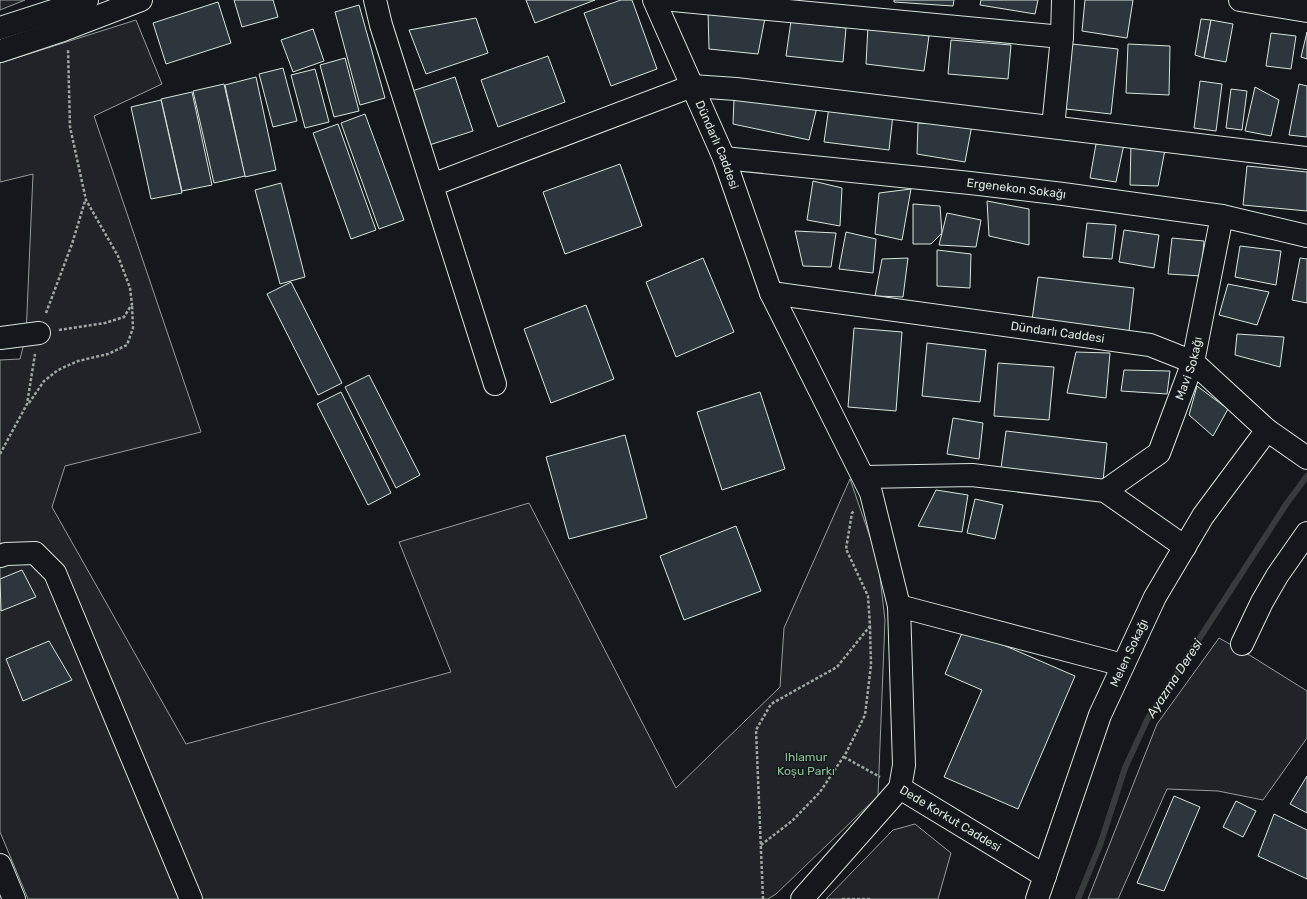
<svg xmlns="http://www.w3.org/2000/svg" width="1307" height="899" font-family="Rubik,sans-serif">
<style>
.green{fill:#202428;stroke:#939e99}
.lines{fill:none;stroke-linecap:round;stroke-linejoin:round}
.stream{stroke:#363b3e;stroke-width:6}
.building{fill:#2c363c;stroke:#d8e6dc}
.minor-casing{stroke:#d8e6dc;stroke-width:24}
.path{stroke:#9da8a2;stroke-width:2.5;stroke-dasharray:3 2;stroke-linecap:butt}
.minor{stroke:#14181c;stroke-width:22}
.labels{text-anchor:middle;stroke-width:3;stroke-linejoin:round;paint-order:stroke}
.street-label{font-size:12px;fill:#d8e6dc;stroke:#14181c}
.park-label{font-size:12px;fill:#8ac095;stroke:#14181c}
.water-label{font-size:13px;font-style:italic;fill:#d8e6dc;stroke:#14181c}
</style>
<rect width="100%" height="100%" fill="#14181c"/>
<g class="green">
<polygon points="0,0 25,0 0,10"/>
<polygon points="136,20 162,84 94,116 201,432 65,466 52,507 186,744 451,672 399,542 529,503 676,788 780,687 784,628 850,479 878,560 885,620 878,796 776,894 768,899 28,899 0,832 0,360 20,359 26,335 33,174 0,182 0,63"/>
<polygon points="1219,638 1251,656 1307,691 1307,738 1263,800 1218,791 1167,789 1118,899 1088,899 1157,724"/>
<polygon points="915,824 951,853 938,899 826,899 893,830"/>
</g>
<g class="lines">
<polyline class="stream" points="1078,899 1100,845 1125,768 1148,718 1287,503 1307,476"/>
</g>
<g class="building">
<polygon points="234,0 273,0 278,17 242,27"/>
<polygon points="526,0 595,0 535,23"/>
<polygon points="621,0 632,0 657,69 611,86 584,13"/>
<polygon points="894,0 954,0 953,6 894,2"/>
<polygon points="981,0 1038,0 1035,14 980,5"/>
<polygon points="1085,0 1133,0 1127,38 1082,31"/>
<polygon points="218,2 231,43 166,64 153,23"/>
<polygon points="359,5 385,98 360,105 335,12"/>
<polygon points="708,11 765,18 758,54 709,49"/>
<polygon points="476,18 488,53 426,74 409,30"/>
<polygon points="1201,19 1211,20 1204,58 1195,55"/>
<polygon points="1211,20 1233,24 1226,62 1204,58"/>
<polygon points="791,21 846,28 843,62 786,56"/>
<polygon points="868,26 929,36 924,71 866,64"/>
<polygon points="313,29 324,61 293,72 281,40"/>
<polygon points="1307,32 1307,59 1301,57"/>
<polygon points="1271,33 1296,36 1291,69 1266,66"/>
<polygon points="951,40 1011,45 1008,79 948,74"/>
<polygon points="1072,44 1118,49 1111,114 1066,109"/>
<polygon points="1128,44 1170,46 1169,95 1126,93"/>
<polygon points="548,56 565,102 498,127 481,80"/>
<polygon points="345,58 359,111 334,117 320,65"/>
<polygon points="283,68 297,121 273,127 259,74"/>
<polygon points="315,69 329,122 305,128 291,75"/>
<polygon points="256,77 276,170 245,177 225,85"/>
<polygon points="455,77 473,131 423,147 406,93"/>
<polygon points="1200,81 1222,84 1216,131 1194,128"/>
<polygon points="224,84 245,176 214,183 193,91"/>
<polygon points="1299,84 1307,86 1307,137 1289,135"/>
<polygon points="1255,87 1279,100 1271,136 1245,131"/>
<polygon points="1231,89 1247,91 1242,130 1226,128"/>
<polygon points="192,92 212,185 182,191 161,99"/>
<polygon points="734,98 817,107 809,140 733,124"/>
<polygon points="161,100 182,193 151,199 131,107"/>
<polygon points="829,107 893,115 889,150 824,142"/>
<polygon points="365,114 404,220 379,229 341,123"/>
<polygon points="918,123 972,125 965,162 917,154"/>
<polygon points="338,124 376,230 351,239 313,133"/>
<polygon points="1096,144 1124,144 1116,182 1090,178"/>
<polygon points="1131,144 1165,150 1158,186 1130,185"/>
<polygon points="620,164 642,226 565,254 543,192"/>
<polygon points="1247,166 1307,172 1307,211 1243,205"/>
<polygon points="813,181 842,188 840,226 807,220"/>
<polygon points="281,183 305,277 280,284 255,190"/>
<polygon points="911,189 902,240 875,234 879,193"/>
<polygon points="987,201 1029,209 1029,245 989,236"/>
<polygon points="913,204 940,206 942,233 931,244 913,244"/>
<polygon points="947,213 981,220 976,247 939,245"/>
<polygon points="1087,223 1116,225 1112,259 1083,257"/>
<polygon points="1124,230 1159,235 1154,268 1119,262"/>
<polygon points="795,231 836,233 831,267 803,266"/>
<polygon points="846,232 876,239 873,273 839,269"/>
<polygon points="1172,238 1204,241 1201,276 1168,274"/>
<polygon points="1240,246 1281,251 1276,285 1235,277"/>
<polygon points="937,250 971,254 970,288 937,286"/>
<polygon points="703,258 734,332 676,357 646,282"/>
<polygon points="908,258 903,297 875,296 882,259"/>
<polygon points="1300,258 1307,259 1307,303 1292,300"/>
<polygon points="1038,277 1134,288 1129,331 1032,320"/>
<polygon points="291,282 342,383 318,395 267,294"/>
<polygon points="1228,284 1269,292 1257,325 1219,315"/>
<polygon points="586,305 614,379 551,403 524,329"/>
<polygon points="854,328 902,332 896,411 848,407"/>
<polygon points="1237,334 1284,337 1280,367 1235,355"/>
<polygon points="927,343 986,350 980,402 922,396"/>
<polygon points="1076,352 1110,353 1106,398 1067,393"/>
<polygon points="998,363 1054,367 1049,420 994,416"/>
<polygon points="1124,370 1170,371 1167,394 1121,391"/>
<polygon points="369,375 420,475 396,488 345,387"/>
<polygon points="1197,386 1228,409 1213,436 1189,415"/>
<polygon points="341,392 391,493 368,505 317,404"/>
<polygon points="760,392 785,469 722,490 697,412"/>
<polygon points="953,418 983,423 979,459 947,454"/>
<polygon points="1006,431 1107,443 1103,481 1001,468"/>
<polygon points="625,435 647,518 569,539 546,457"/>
<polygon points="936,490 968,495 962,532 918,526"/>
<polygon points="975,499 1003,505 995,539 967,533"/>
<polygon points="736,526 761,591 684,620 660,556"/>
<polygon points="22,570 36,597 1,611 0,579"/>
<polygon points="964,628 1075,676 1018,809 944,777 982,690 945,674"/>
<polygon points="49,641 72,680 23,701 6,659"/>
<polygon points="1307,776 1307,813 1290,804"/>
<polygon points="1174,796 1200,807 1164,891 1137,883"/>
<polygon points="1236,801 1256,811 1243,837 1223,827"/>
<polygon points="1274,814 1307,830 1307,879 1258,856"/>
</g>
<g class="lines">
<defs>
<g id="minor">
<polyline points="375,0 381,25 495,384"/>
<path id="s1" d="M654 0 724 158 771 293 1150 345 1193 362 1267 430 1307 458"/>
<polyline points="673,0 1062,37 1053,127"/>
<polyline points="1240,0 1307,11"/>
<polyline points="0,28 87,0"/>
<polyline points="1062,37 1063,0"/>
<polyline points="0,51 63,30 141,0"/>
<path id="s2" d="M724 158 970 183 1063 194 1222 216 1307 236"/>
<polyline points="432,185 692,86 736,89 1307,158"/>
<polyline points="771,293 871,493 899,606"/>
<polyline points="0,338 39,333"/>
<polyline points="864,477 972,475 1105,491 1185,547"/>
<path id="s3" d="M1105 491 1159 453 1193 362 1222 216"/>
<polyline points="0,556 6,554 35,553 55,573 191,899"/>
<polyline points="1242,644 1262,602 1277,576 1307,533"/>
<polyline points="900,788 904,765 899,606 1123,665"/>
<polyline points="0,865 14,899"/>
<path id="s4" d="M802 899 900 788 1045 876"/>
<path id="s5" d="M1037 899 1100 715 1155 597 1203 516 1267 430"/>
</g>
</defs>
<use href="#minor" class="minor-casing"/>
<g class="path">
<polyline points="46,313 72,244 85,201"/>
<polyline points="59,330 105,323 124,317 132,304 130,288 118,256 86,200 70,127 68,49"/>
<polyline points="29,403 44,381 58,370 78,361 108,354 127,345 133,328 132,305"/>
<polyline points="0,454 27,404 35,354"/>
<polyline points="844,757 880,777"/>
<polyline points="761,845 792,821 820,792 846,753 865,715 871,665 870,627"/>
<polyline points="763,899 756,730 771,704 837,667 870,626 868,596 846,549 852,513 854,511"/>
<polyline points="842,899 871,899"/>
</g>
<use href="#minor" class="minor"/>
</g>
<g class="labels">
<g class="street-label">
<text dy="4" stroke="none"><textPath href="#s1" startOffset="158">Dündarlı Caddesi</textPath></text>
<text dy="4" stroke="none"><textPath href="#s2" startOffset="294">Ergenekon Sokağı</textPath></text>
<text dy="4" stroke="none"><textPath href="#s1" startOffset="605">Dündarlı Caddesi</textPath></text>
<text dy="4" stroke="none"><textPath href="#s3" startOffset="156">Mavi Sokağı</textPath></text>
<text dy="4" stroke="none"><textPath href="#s5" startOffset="263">Melen Sokağı</textPath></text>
<text dy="4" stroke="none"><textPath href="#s4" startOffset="207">Dede Korkut Caddesi</textPath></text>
</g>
<g class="park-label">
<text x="806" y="761">Ihlamur<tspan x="806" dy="14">Koşu Parkı</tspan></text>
</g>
<g class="water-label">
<text transform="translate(1174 678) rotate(-57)" y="5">Ayazma Deresi</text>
</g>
</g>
</svg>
